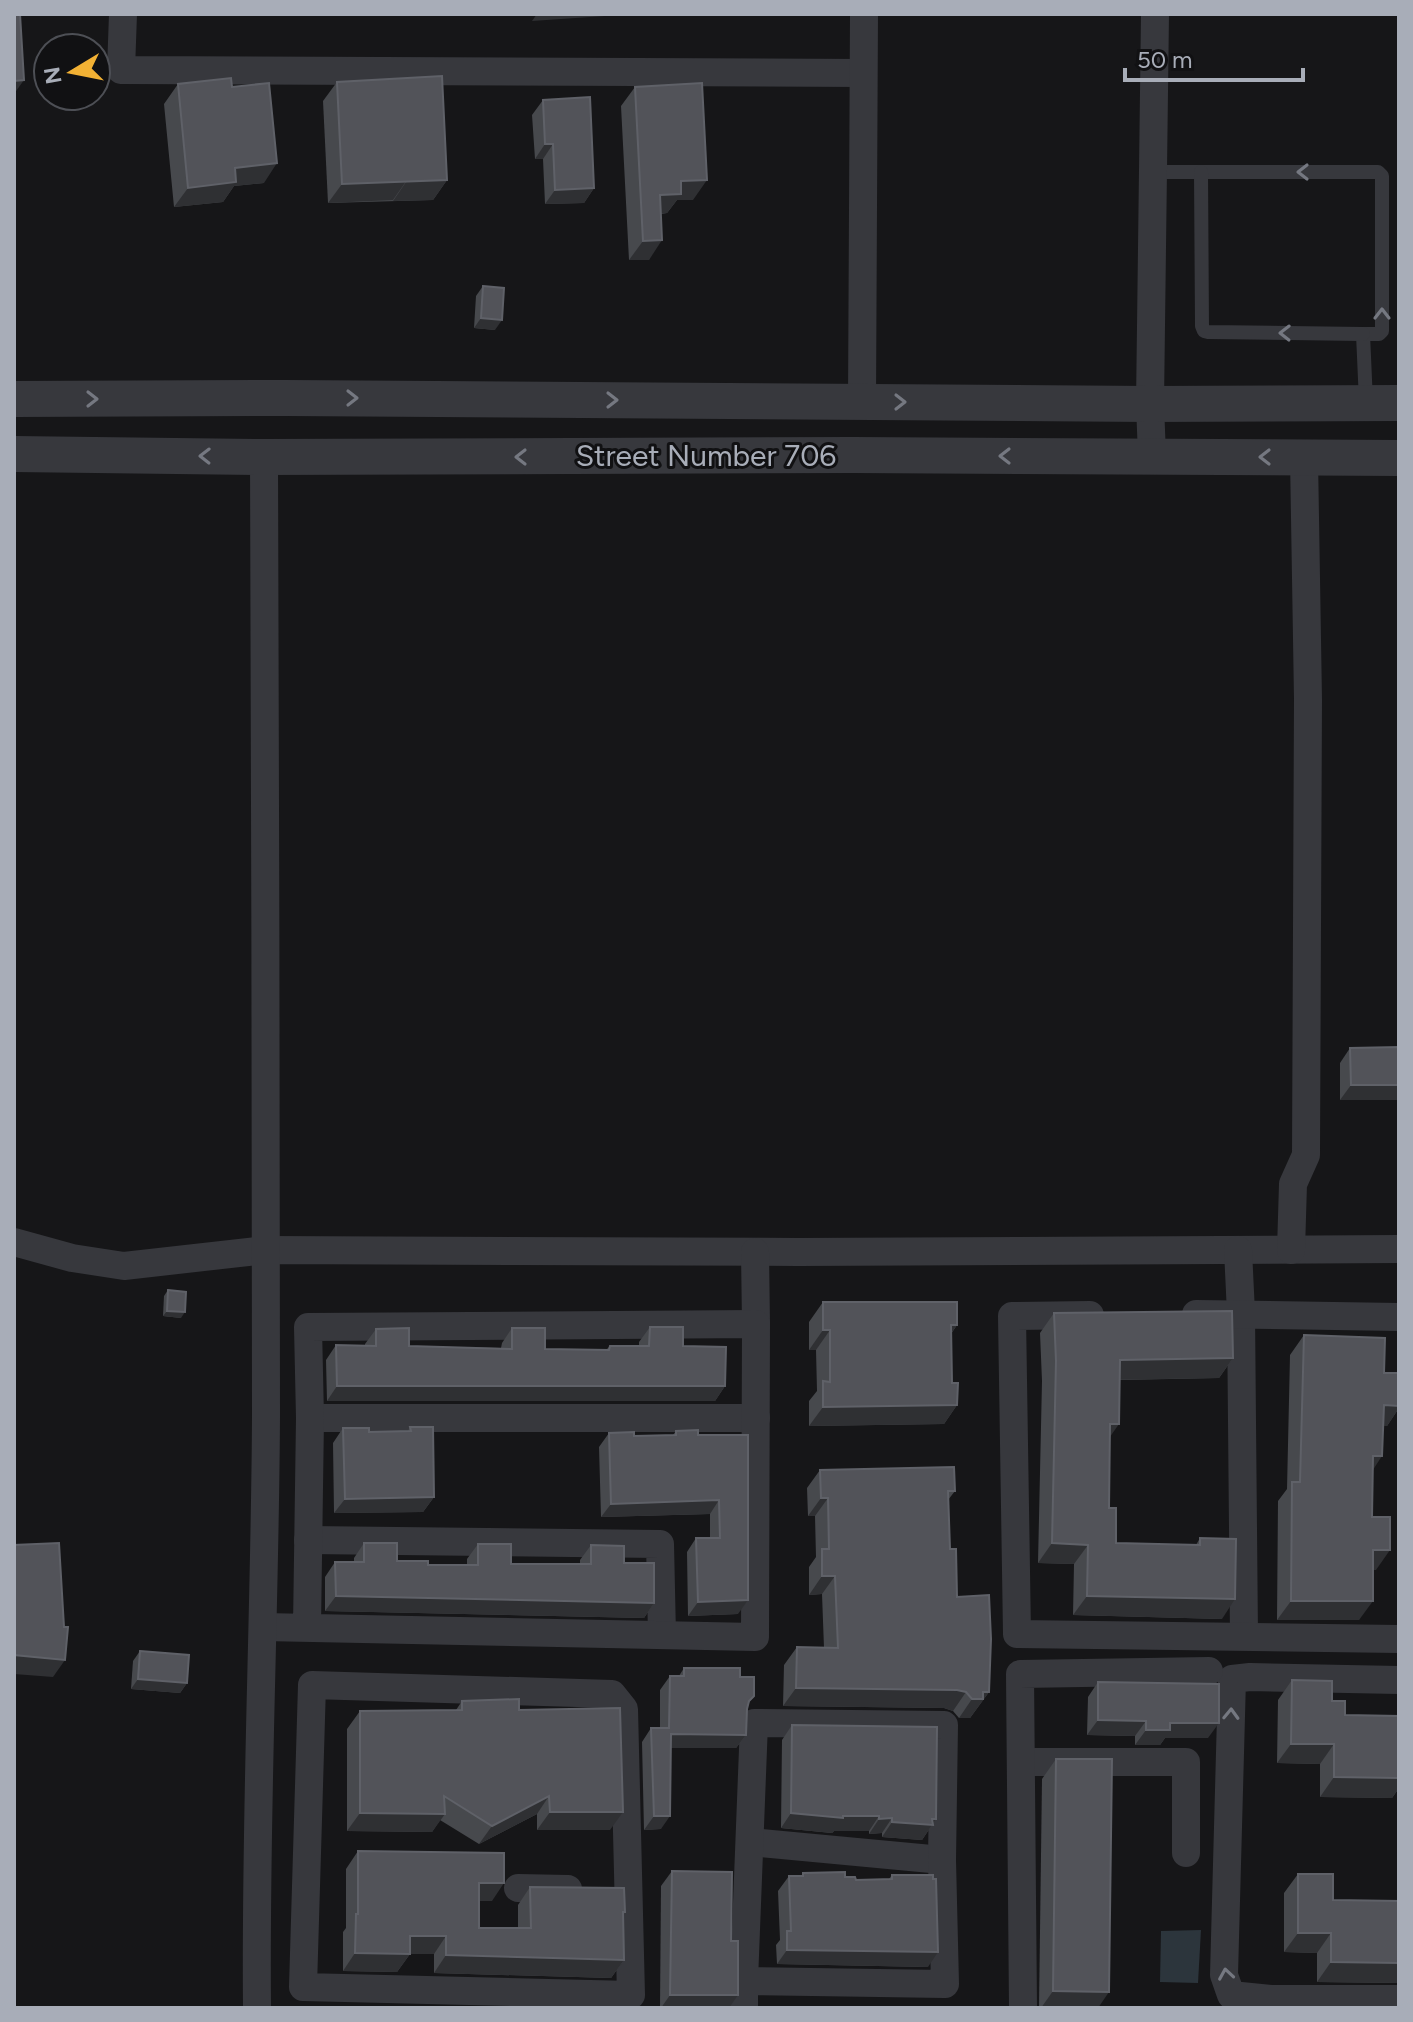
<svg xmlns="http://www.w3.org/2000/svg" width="1413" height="2022" font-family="Figtree,sans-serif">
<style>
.water{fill:#2c353c}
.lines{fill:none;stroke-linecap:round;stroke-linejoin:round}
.service{stroke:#37383d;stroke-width:14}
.minor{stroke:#37383d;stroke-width:28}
.tertiary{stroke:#37383d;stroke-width:36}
.wall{fill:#47494d}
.shaded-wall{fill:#2f3033}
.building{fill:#525359;stroke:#5f6168;stroke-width:2}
.oneway{stroke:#757881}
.labels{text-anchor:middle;stroke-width:6;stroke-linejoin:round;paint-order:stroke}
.street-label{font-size:30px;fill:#a8adb8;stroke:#111113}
</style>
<rect width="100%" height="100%" fill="#161618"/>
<polygon class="water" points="1201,1930 1198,1983 1160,1982 1161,1931"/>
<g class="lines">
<g class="service">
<polyline points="1153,172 1378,172 1382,176 1382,331 1379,334 1363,334 1366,402"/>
<polyline points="1201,172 1202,326 1204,331 1208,332 1363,334"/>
</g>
<g class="minor">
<polyline points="123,14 121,70 863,73"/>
<polyline points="862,402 864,14"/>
<polyline points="1152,456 1150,404 1155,14"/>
<polyline points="14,1242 72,1258 124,1266 266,1250 798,1252 1399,1249"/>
<polyline points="1238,1250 1241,1313 1244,1636"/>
<polyline points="1291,1250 1293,1184 1306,1155 1308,699 1304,457"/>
<polyline points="755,1252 756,1324"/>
<polyline points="1196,1314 1399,1317"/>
<polyline points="1090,1315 1012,1316 1017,1634 1399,1639"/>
<polyline points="310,1418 756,1418"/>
<polyline points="308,1540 660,1544 662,1635"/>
<polyline points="263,1627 755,1637 756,1324 308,1327 310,1418 307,1627"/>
<polyline points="1399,1680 1250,1677 1232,1679 1224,1975 1231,1995 1271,1999 1399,1999"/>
<polygon points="312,1685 612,1694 624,1709 631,1995 303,1987"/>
<polyline points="1022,1762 1186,1762 1186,1853"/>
<polyline points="750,1842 942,1860"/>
<polyline points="518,1888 568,1889"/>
<path d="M257 2008C255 1811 265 1613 266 1416 267 1096 264 777 264 457"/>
<polyline points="744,2008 744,1981 754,1723 944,1725 942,1860 945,1984 744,1981"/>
<polyline points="1023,2008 1020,1674 1209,1671"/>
</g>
<g class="tertiary">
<polyline points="14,399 287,398 1150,404 1399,403"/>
<polyline points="14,454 264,457 853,455 1399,458"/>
</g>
</g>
<g class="wall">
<polygon points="337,82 447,180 433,200 328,203 323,101"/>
<polygon points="178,84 232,87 264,183 234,186 223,202 174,207 164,104"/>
<polygon points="635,87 693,200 677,200 667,213 661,214 649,260 629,260 621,106"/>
<polygon points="543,100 594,188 584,203 545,204 543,159 535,159 532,115"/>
<polygon points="483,286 495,330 474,328 476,296"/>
<polygon points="1399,1047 1399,1100 1340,1100 1340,1063 1350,1048"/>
<polygon points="168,1290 181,1318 163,1316 164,1296"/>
<polygon points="823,1302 957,1325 951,1334 952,1383 957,1405 944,1424 809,1426 809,1401 817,1391 816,1350 809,1350 809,1322"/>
<polygon points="1054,1313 1233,1358 1219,1378 1120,1380 1110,1436 1109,1508 1116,1543 1196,1545 1200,1538 1222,1619 1073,1615 1074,1564 1038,1563 1042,1381 1040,1333"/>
<polygon points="650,1327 683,1346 725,1386 715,1401 327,1401 326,1360 336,1345 365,1346 365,1344 376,1329 409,1346 501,1348 502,1343 512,1328 545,1349 606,1350 610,1346 639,1346 639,1342"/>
<polygon points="1304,1335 1384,1373 1399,1373 1399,1408 1387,1426 1383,1425 1373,1470 1372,1517 1376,1570 1373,1570 1359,1620 1277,1620 1278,1501 1287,1489 1290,1355"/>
<polygon points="410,1427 434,1497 423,1512 334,1513 333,1443 343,1428 369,1432 408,1431"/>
<polygon points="676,1431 698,1435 748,1435 738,1614 688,1616 687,1552 696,1538 710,1538 710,1514 601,1517 599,1447 609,1433 634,1436 673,1435"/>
<polygon points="820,1470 955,1491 948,1500 950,1549 957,1597 989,1692 970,1718 959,1718 953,1711 944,1708 783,1706 784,1665 797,1647 824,1648 822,1594 809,1595 809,1567 816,1557 815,1516 808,1516 807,1488"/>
<polygon points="364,1543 397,1561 428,1565 467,1565 467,1559 478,1544 511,1564 580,1564 580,1560 591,1545 624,1563 654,1603 644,1618 325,1611 325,1577 335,1562 354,1562 354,1558"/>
<polygon points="140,1651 187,1683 180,1693 131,1689 133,1661"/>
<polygon points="684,1668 740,1677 754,1696 748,1704 747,1709 746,1735 736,1748 671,1748 661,1829 644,1830 642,1742 651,1728 660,1728 660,1690 670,1676 679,1676"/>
<polygon points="1292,1680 1332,1701 1345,1715 1397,1716 1397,1705 1399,1702 1399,1788 1392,1798 1320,1797 1320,1764 1277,1763 1278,1700"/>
<polygon points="1098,1682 1208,1738 1165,1738 1160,1745 1135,1745 1135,1736 1087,1735 1088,1697"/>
<polygon points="462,1701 519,1710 610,1830 537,1830 537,1814 479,1844 440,1820 432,1832 347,1831 347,1729 360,1711 456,1710"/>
<polygon points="792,1725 936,1819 922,1840 882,1837 882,1833 869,1834 869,1831 834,1831 832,1833 781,1828 782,1740"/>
<polygon points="1056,1759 1098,2008 1039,2008 1042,1779"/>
<polygon points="358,1851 492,1901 479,1901 479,1928 518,1928 518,1905 530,1887 625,1912 623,1916 624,1960 611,1978 434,1973 434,1954 410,1954 397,1972 343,1971 343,1932 346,1928 346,1869"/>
<polygon points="672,1871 729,2008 660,2008 661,1886"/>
<polygon points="803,1873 845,1877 856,1880 889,1879 892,1875 928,1967 777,1964 776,1945 780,1940 778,1891 789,1876 801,1876"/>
<polygon points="1298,1874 1333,1900 1399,1901 1399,1893 1399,1983 1317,1982 1317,1953 1284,1952 1284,1893"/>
</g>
<g class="shaded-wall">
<polygon points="204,14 236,14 235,15 203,16"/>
<polygon points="537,14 607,14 605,16 532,21"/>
<polygon points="24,80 14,94 14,81"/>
<polygon points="545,144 553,144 543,159 535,159"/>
<polygon points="277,163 264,183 234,186 223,202 174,207 188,188 235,168"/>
<polygon points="407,180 393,200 328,203 342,184"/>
<polygon points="447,180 433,200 393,201 406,182"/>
<polygon points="707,180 693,200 677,200 667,213 646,215 660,195 681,181"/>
<polygon points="594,188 584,203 545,204 555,190"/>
<polygon points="662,240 649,260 629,260 643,241"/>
<polygon points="481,318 502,320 495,330 474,328"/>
<polygon points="1351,1085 1399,1085 1399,1100 1340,1100"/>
<polygon points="167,1311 185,1312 181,1318 163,1316"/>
<polygon points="951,1325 957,1325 943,1345"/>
<polygon points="823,1330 830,1330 816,1350 809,1350"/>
<polygon points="1233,1358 1219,1378 1106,1380 1120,1360"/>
<polygon points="337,1386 725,1386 715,1401 327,1401"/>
<polygon points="957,1405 944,1424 809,1426 823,1407"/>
<polygon points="1384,1405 1399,1406 1399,1408 1387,1426 1370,1425"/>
<polygon points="1110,1424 1119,1424 1105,1444"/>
<polygon points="1373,1456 1382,1456 1369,1476"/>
<polygon points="434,1497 423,1512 334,1513 345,1499"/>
<polygon points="821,1498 828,1498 815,1516 808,1516"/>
<polygon points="719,1500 710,1514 601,1517 611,1504"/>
<polygon points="1052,1543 1088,1545 1074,1564 1038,1563"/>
<polygon points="1373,1550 1390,1550 1376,1570 1360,1570"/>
<polygon points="822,1576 835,1576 822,1594 809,1595"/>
<polygon points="336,1596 654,1603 644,1618 325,1611"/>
<polygon points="1087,1596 1235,1599 1222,1619 1073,1615"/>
<polygon points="748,1600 738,1614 688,1616 698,1602"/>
<polygon points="1291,1601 1373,1601 1359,1620 1277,1620"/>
<polygon points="14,1655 65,1660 53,1677 14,1674"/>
<polygon points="138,1679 187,1683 180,1693 131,1689"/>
<polygon points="796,1688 957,1690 966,1692 953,1711 944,1708 783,1706"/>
<polygon points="983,1692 989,1692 970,1718 959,1718 972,1699"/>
<polygon points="1098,1720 1146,1721 1135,1736 1087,1735"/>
<polygon points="1170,1723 1219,1723 1208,1738 1165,1738 1160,1745 1135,1745 1146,1730"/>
<polygon points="671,1734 746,1735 736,1748 661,1748"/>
<polygon points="1291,1744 1334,1744 1320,1764 1277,1763"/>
<polygon points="1334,1777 1399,1778 1399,1788 1392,1798 1320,1797"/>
<polygon points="549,1796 537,1814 479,1844 492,1826"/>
<polygon points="550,1812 623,1812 610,1830 537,1830"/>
<polygon points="360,1813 445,1814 432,1832 347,1831"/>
<polygon points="791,1813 879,1816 869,1831 834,1831 832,1833 781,1828"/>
<polygon points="654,1816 670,1816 661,1829 644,1830"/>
<polygon points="892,1818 882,1833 869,1834 879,1819"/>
<polygon points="936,1819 922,1840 882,1837 892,1822"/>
<polygon points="479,1883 504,1883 492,1901 466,1901"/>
<polygon points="1298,1933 1331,1933 1317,1953 1284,1952"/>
<polygon points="410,1936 446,1936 434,1954 397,1954"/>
<polygon points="787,1950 938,1952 928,1967 777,1964"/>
<polygon points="355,1953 410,1954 397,1972 343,1971"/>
<polygon points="446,1955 624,1960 611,1978 434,1973"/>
<polygon points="1331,1962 1399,1963 1399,1983 1317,1982"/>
<polygon points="1053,1991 1109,1992 1098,2008 1041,2008"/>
<polygon points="670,1995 738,1995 729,2008 661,2008"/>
</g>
<g class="building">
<polygon points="14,14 20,14 24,80 14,81"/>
<polygon points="442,76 447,180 342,184 337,82"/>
<polygon points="231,78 232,87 269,83 277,163 235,168 236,182 188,188 178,84"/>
<polygon points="702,83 707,180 681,181 681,194 660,195 662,240 643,241 635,87"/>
<polygon points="590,97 594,188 555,190 553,144 545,144 543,100"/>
<polygon points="483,286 504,288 502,320 481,318"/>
<polygon points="1399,1047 1399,1085 1351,1085 1350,1048"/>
<polygon points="168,1290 186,1292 185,1312 167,1311"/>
<polygon points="823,1302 957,1302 957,1325 951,1325 952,1383 958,1383 957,1405 823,1407 823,1381 830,1382 830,1330 823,1330"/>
<polygon points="1232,1311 1233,1358 1120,1360 1119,1424 1110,1424 1109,1508 1116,1508 1116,1543 1200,1545 1200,1538 1236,1539 1235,1599 1087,1596 1088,1545 1052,1543 1056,1361 1054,1313"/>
<polygon points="650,1327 683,1327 683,1346 726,1347 725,1386 337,1386 336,1345 376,1346 376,1329 409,1328 409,1346 512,1349 512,1328 545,1328 545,1349 609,1350 610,1346 649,1346"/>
<polygon points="1304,1335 1385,1338 1384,1373 1399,1373 1399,1406 1384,1405 1382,1456 1373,1456 1372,1517 1390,1517 1390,1550 1373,1550 1373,1601 1291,1601 1292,1482 1300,1482"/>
<polygon points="410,1427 433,1427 434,1497 345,1499 343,1428 369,1428 369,1432 411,1431"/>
<polygon points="698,1430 698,1435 748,1435 748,1600 698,1602 696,1538 720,1538 719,1500 611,1504 609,1433 634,1432 634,1436 676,1435 676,1431"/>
<polygon points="954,1467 955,1491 948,1491 950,1549 956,1549 957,1597 989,1595 991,1639 989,1692 983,1692 983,1699 972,1699 966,1692 957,1690 796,1688 797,1647 838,1648 835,1576 822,1576 822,1549 829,1549 828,1498 821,1498 820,1470"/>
<polygon points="59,1543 64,1627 68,1627 65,1660 14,1655 14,1545"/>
<polygon points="364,1543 397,1543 397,1561 428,1561 428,1565 478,1565 478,1544 511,1544 511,1564 591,1564 591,1545 624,1546 624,1563 654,1563 654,1603 336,1596 335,1562 364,1562"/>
<polygon points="140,1651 189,1655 187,1683 138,1679"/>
<polygon points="684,1668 740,1668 740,1677 754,1677 754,1696 749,1701 747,1709 746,1735 671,1734 670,1816 654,1816 651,1728 669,1728 670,1676 684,1676"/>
<polygon points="1292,1680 1332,1681 1332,1701 1345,1701 1345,1715 1399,1716 1399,1778 1334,1777 1334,1744 1291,1744"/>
<polygon points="1098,1682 1219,1684 1219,1723 1170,1723 1170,1730 1146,1730 1146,1721 1098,1720"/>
<polygon points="519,1699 519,1710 620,1708 623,1812 550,1812 549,1796 492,1826 444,1796 445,1814 360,1813 360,1711 462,1710 462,1701"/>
<polygon points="792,1725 937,1727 936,1819 932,1819 933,1825 892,1822 892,1818 879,1819 879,1816 843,1816 843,1818 791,1813"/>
<polygon points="1056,1759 1112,1759 1109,1992 1053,1991"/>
<polygon points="358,1851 504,1853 504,1883 479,1883 479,1928 531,1928 530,1887 624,1888 625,1912 623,1912 624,1960 446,1955 446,1936 410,1936 410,1954 355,1953 356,1914 358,1914"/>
<polygon points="672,1871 732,1872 731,1941 738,1941 738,1995 670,1995"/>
<polygon points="845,1872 845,1877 855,1877 856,1880 892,1879 892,1875 933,1875 933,1879 936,1879 938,1952 787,1950 787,1931 791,1931 789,1876 803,1876 803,1873"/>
<polygon points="1298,1874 1333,1874 1333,1900 1399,1901 1399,1963 1331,1962 1331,1933 1298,1933"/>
</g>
<defs><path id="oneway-chevron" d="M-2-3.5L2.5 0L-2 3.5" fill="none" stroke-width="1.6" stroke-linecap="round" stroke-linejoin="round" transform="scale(2)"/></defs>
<g class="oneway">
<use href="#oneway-chevron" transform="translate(1303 172) rotate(-180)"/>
<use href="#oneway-chevron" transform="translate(1382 314) rotate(-90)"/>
<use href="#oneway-chevron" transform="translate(1285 333) rotate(-179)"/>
<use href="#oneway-chevron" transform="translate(352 398)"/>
<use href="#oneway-chevron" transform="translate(92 399)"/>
<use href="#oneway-chevron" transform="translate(612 400)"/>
<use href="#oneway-chevron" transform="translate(900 402)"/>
<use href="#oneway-chevron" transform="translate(205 456) rotate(-179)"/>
<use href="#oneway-chevron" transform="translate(1005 456) rotate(-180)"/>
<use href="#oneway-chevron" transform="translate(521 457) rotate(180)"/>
<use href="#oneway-chevron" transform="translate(1265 457) rotate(-180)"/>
<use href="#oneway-chevron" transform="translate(1231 1714) rotate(-88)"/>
<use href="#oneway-chevron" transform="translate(1226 1974) rotate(-99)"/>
</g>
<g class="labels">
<g class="street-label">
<text x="706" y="466">Street Number 706</text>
</g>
</g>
<rect width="1413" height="2022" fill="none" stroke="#a8adb8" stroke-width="32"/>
<g transform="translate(72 72) rotate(260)"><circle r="38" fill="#111113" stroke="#4d4f55" stroke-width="2"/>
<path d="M0-6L14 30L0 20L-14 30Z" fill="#f2b134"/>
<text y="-12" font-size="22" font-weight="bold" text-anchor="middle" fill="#a8adb8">N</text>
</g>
<path d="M1125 68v12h178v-12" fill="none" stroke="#a8adb8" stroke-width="4"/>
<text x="1137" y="68" font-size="24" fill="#a8adb8" stroke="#111113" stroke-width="6" paint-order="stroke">50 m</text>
</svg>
